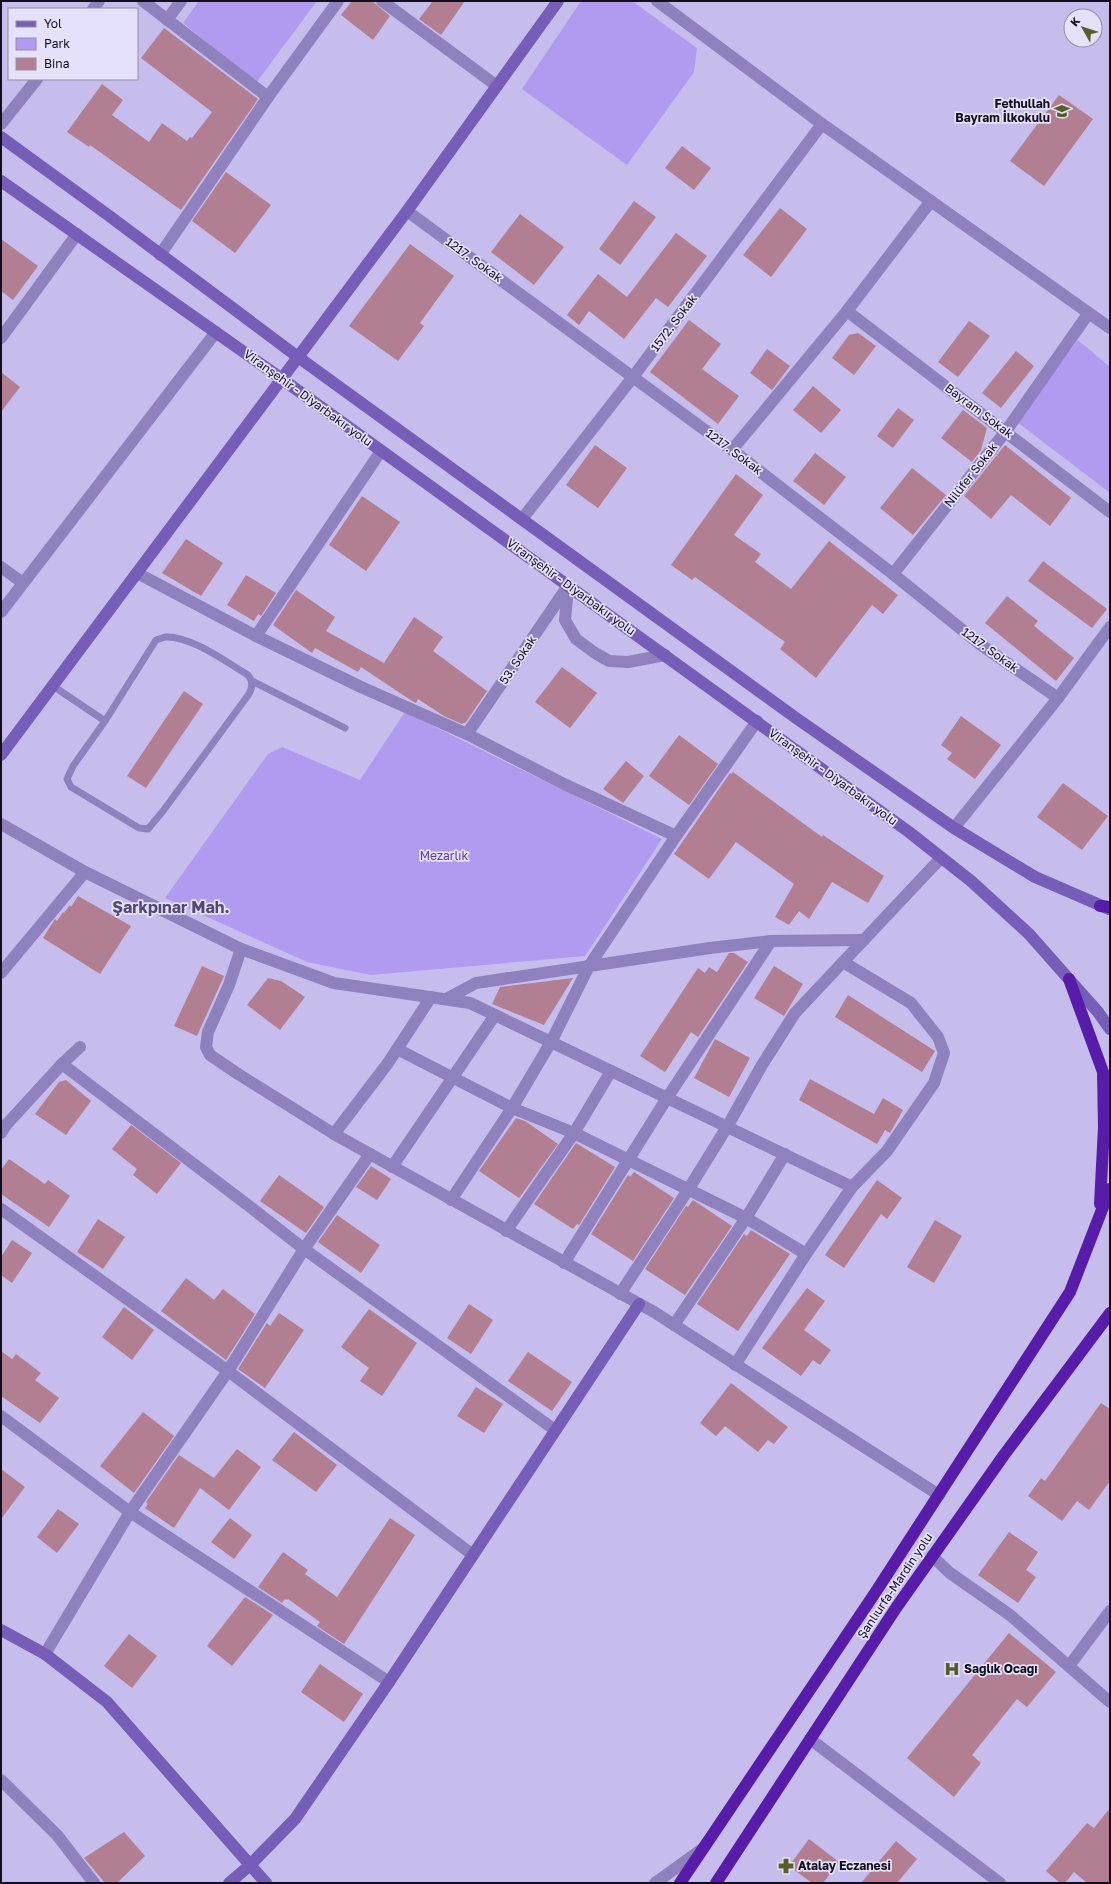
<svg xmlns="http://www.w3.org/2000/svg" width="1111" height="1884" font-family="'Golos Text',sans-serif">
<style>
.green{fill:#b09bf0}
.building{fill:#b17e92}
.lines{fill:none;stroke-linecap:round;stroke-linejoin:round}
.lane{stroke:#8f81be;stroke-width:7}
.street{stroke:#8f81be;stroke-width:12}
.secondary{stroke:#765db7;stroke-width:12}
.highway{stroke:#581cab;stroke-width:12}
.labels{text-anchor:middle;stroke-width:3.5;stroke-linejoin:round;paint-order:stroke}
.poi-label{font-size:12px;font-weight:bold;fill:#120e1f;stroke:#e6e1fa;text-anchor:start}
.street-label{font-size:12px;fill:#120e1f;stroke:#e6e1fa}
.park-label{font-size:12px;fill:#6139ac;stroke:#e6e1fa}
.district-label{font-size:16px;font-weight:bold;fill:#514771;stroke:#e6e1fa}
</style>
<rect width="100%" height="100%" fill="#c7bded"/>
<g class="green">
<polygon points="199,1 317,1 256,83 183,23"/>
<polygon points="581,1 632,1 697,48 694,72 627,165 522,89"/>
<polygon points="1078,340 1110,367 1110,493 1017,422"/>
<polygon points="405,712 662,839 585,956 371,975 307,962 165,898 268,754 282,747 360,780"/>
</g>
<g class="building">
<polygon points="352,1 372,1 390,16 373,40 341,15"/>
<polygon points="433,1 465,1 441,35 419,19"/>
<polygon points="164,28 258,99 181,210 90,145 89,147 67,132 102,84 123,100 112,115 149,142 162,123 187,141 190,137 192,138 212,112 141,58"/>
<polygon points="1059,95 1093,119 1044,186 1010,161"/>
<polygon points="682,146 711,168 694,190 665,168"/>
<polygon points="226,172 271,205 235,253 192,221"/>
<polygon points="634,201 656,217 620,265 599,249"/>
<polygon points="780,208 807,229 771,277 743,255"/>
<polygon points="520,214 564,247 534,285 491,252"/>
<polygon points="676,233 707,256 668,307 656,298 624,339 589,311 579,325 567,315 598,274 627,297"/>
<polygon points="1,239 38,266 13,300 1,291"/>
<polygon points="410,244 454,276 420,323 424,326 398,361 349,326"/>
<polygon points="689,320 721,344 702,369 739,396 718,424 650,372"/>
<polygon points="969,321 990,336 958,377 938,362"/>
<polygon points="858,333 876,346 854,375 832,358 849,335"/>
<polygon points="767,349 790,366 772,390 750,373"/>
<polygon points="1016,351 1034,366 1001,408 982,393"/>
<polygon points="1,372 20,387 1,412"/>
<polygon points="813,386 841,410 821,433 793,410"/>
<polygon points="898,408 914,420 893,448 877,436"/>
<polygon points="963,410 987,428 981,450 972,462 941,438"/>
<polygon points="595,445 627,468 598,508 566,485"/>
<polygon points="1005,445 1071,498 1050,526 1011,495 991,519 964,496"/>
<polygon points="815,453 846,477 824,505 793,481"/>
<polygon points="912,468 946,495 913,535 880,508"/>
<polygon points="736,474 763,495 734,535 761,554 755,562 791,589 829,541 898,595 883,614 872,605 816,678 780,649 785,642 695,577 692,580 671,565"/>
<polygon points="362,496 400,522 366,571 329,545"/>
<polygon points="186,539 223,563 201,596 162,573"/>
<polygon points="1043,561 1107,609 1092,628 1028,581"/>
<polygon points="246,575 276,593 261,616 258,614 254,621 227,605"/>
<polygon points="296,590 335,617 326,631 384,663 414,617 443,637 433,651 487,691 466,722 462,724 444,716 418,699 416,703 412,701 361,667 358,672 315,648 312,653 273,625"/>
<polygon points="1007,596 1038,621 1034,626 1074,658 1056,681 985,623"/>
<polygon points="562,667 597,693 570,728 535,702"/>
<polygon points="184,691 203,704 146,788 127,776"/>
<polygon points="961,716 1001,745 975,779 947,759 952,753 941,745"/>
<polygon points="679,735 718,764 689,805 649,776"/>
<polygon points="626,761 644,776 623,803 603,789"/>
<polygon points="733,772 822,837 823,835 884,876 868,903 832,882 809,919 799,911 789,925 775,917 794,884 736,842 709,879 674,854 730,773 732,774"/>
<polygon points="1063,783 1108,816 1082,850 1037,817"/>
<polygon points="78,896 131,926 100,974 43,938 55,919 57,921 63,912 64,913 70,905 71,907"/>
<polygon points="729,953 734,953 748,962 698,1037 691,1032 665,1072 640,1056 698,968 705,973 709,967 717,972"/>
<polygon points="202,966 224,976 197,1036 174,1026"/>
<polygon points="774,966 803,984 784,1016 754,998"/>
<polygon points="268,978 281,981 305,997 280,1030 247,1005"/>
<polygon points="573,978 544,1025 492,1004 500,987"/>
<polygon points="848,995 935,1051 922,1072 835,1017"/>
<polygon points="715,1039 750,1058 729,1097 694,1078"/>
<polygon points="810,1079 874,1114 883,1098 903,1110 890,1133 885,1130 877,1144 799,1100"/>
<polygon points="66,1080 91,1101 66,1135 35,1114 59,1082"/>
<polygon points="516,1118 525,1121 558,1144 519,1198 479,1171"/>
<polygon points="131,1125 181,1163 157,1194 133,1175 137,1169 112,1149"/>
<polygon points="576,1143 615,1167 579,1225 577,1224 573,1229 534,1204"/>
<polygon points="9,1159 45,1184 48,1180 70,1196 49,1227 1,1194 1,1170"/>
<polygon points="371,1166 391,1179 377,1200 356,1187"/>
<polygon points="634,1172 674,1198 633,1261 591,1234 628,1175 630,1177"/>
<polygon points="279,1175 324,1207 306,1233 260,1201"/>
<polygon points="877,1180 902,1198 887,1219 881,1214 844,1268 825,1255"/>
<polygon points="693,1200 732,1226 685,1295 645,1269 686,1206 688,1207"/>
<polygon points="337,1215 380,1245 361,1273 318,1242"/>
<polygon points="98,1219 125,1237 103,1269 77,1252"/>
<polygon points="935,1220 962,1236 934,1283 907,1267"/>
<polygon points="751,1230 790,1254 738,1331 697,1304 744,1234 747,1236"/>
<polygon points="12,1240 32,1253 12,1283 1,1275 1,1257"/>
<polygon points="186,1278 214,1300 223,1289 255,1314 226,1360 161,1311"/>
<polygon points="807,1288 825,1301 804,1330 831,1350 820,1365 813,1360 801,1376 762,1348"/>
<polygon points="469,1304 493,1320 471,1354 447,1338"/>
<polygon points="124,1307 154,1330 132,1360 102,1337"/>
<polygon points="369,1309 417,1343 382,1396 360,1381 369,1368 341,1347"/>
<polygon points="279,1313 304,1330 265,1388 238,1369 267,1323 270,1326"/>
<polygon points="1,1351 12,1359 16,1354 41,1373 35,1380 59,1398 40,1423 1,1396"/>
<polygon points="528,1352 572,1382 552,1411 508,1381"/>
<polygon points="731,1383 788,1427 774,1444 768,1440 758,1452 725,1426 716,1436 700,1423"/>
<polygon points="476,1387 503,1404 484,1433 457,1416"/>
<polygon points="1101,1403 1110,1409 1110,1481 1089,1510 1077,1501 1062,1521 1028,1496 1041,1478 1045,1481"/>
<polygon points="143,1412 174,1436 134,1493 100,1466"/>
<polygon points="294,1432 337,1465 316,1492 272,1460"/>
<polygon points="237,1449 261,1467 229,1510 200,1488 174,1528 145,1508 148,1504 146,1502 179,1455 214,1478"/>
<polygon points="1,1469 25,1487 1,1519"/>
<polygon points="58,1509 79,1524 57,1553 37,1537"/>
<polygon points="230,1518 252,1535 234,1559 211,1542"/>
<polygon points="390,1518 415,1535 344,1644 317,1626 320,1622 288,1599 287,1600 285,1599 282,1603 258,1587 283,1552 308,1570 305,1574 337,1597"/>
<polygon points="1009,1532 1038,1552 1026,1570 1036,1577 1018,1603 978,1575"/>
<polygon points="245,1597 273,1615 232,1666 207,1646"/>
<polygon points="1009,1633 1056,1672 1027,1707 1017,1699 972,1755 981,1763 954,1797 907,1758"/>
<polygon points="129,1634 157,1656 132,1688 104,1666"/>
<polygon points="320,1664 363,1694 344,1722 301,1692"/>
<polygon points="1110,1808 1110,1883 1087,1883 1074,1872 1065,1883 1060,1883 1046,1871 1087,1823 1094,1828"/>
<polygon points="124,1832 145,1856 117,1883 105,1883 84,1858"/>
<polygon points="809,1839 839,1862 823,1883 812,1883 789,1866"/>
<polygon points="896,1841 917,1859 897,1883 861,1883"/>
</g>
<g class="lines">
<g class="lane">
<path d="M165 637C192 636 226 662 248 675 253 682 253 686 249 694L163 811 148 829 139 828 71 787 67 779 73 766 105 721 156 640Z"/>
<polyline points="252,681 345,728"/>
<polyline points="53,686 105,721"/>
</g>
<g class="street">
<polyline points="143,1 268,97"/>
<polyline points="382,1 497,86"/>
<polyline points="657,1 822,124 1110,328"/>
<polyline points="93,9 99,1"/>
<polyline points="167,20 181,1"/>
<polyline points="1,124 37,79"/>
<polyline points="407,211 732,450 893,574 981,645 1058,698"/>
<polyline points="160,255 268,97 338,1"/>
<polyline points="847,311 1110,512"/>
<polyline points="1,338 77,234"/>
<polyline points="732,450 847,311 931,201"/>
<polyline points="522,519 633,377 822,124"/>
<polyline points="1,567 23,583"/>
<polyline points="137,573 256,636 361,687 467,734 564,784 676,836"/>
<polyline points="893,574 1006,431 1088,314"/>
<polyline points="568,587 565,620 576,639 595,653 609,661 628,662 665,655"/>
<polyline points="1,612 216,332"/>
<polyline points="256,636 381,451"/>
<polyline points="467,734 568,586"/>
<polyline points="1,824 85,872 241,949 334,983 470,1003 852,1187"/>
<polyline points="954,828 1058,698 1110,627"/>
<polyline points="241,949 229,985 208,1032 206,1047 210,1055 238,1074 334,1134 654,1312 939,1495"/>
<polyline points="1,973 85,872"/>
<polyline points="446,999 476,983 710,948 771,941 864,940"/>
<polyline points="397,1049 512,1108 574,1133 746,1218 806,1254"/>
<polyline points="62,1064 249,1206 304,1249 555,1430"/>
<polyline points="1,1133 6,1125 62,1064 80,1047"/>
<polyline points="334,1134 388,1063 431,997"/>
<polyline points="392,1167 495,1015"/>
<polyline points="451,1200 512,1108 551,1042 589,966 676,836 757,721"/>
<polyline points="1,1209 228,1371 473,1555"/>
<polyline points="506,1231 574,1133 611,1071"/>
<polyline points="564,1263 667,1098 771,941"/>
<polyline points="620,1294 688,1190 727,1127 762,1065 795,1013 941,858"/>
<polyline points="674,1325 746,1218 785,1154"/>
<polyline points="735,1365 806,1254 852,1187 887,1151 934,1083 944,1053 938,1037 911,1003 843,962"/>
<polyline points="1,1416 130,1512 389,1682"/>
<polyline points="932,1556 950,1573 1010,1615 1110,1702"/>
<polyline points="45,1654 130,1512 228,1371 304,1249 370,1154"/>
<polyline points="1069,1666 1110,1611"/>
<polyline points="810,1739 1000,1883"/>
<polyline points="1,1780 57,1835 94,1883"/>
<polyline points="655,1883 702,1849"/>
</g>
<g class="secondary">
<polyline points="1,137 108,215 298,357 796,718 954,828 1035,877 1109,909"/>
<polyline points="1,181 282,379 909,832 971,881 1029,934 1098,1012 1110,1029"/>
<polyline points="1,755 407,211 558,1"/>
<polyline points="1,1630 45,1654 107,1702 266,1883"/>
<polyline points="229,1883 249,1866 295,1819 389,1682 639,1304"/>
</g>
<g class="highway">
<polyline points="1100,906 1110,907"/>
<polyline points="1069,979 1103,1072 1104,1127 1100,1204"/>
<polyline points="680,1883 875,1593 1070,1292 1110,1189"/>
<polyline points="716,1883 896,1608 1004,1455 1110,1313"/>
</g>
</g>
<defs>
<symbol id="school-bare" viewBox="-9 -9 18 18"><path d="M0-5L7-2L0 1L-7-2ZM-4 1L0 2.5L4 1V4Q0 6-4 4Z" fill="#575c2a" stroke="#e6e1fa" stroke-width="2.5" paint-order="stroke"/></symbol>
<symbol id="hospital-bare" viewBox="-9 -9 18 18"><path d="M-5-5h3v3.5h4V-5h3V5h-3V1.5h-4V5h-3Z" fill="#575c2a" stroke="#e6e1fa" stroke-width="2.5" paint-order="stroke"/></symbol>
<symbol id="pharmacy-bare" viewBox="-9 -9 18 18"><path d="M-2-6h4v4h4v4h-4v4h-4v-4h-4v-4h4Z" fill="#575c2a" stroke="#e6e1fa" stroke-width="2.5" paint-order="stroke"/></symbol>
</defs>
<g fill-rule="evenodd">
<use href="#school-bare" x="1051" y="100" width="22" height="22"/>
<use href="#hospital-bare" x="941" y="1658" width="22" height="22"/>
<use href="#pharmacy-bare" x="775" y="1855" width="22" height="22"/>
</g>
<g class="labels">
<g class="poi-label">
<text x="1050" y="108" text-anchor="end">Fethullah<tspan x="1050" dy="14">Bayram İlkokulu</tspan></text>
<text x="964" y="1673">Saglık Ocagı</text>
<text x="798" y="1870">Atalay Eczanesi</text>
</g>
<g class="street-label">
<text transform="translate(474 260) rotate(36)" y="4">1217. Sokak</text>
<text transform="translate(674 323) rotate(-53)" y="4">1572. Sokak</text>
<text transform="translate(308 398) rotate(36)" y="4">Viranşehir - Diyarbakır yolu</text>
<text transform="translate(979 411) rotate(37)" y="4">Bayram Sokak</text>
<text transform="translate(734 452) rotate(37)" y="4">1217. Sokak</text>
<text transform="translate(971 475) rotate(-52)" y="4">Nilüfer Sokak</text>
<text transform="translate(571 587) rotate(36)" y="4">Viranşehir - Diyarbakır yolu</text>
<text transform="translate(990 650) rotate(36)" y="4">1217. Sokak</text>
<text transform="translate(518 660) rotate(-56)" y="4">53. Sokak</text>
<text transform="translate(833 777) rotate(36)" y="4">Viranşehir - Diyarbakır yolu</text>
<text transform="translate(895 1586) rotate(-56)" y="4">Şanlıurfa-Mardin yolu</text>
</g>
<g class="park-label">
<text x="444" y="860">Mezarlık</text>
</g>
<g class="district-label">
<text x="171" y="913">Şarkpınar Mah.</text>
</g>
</g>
<rect width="1111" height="1884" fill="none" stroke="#120e1f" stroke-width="4"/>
<rect x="8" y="8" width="130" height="72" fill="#e6e1fa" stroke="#918da2"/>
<rect x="16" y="21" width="20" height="6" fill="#765db7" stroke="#918da2"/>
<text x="44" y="28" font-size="12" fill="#120e1f">Yol</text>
<rect x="16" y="38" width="20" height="12" fill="#b09bf0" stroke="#918da2"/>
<text x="44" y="48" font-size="12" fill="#120e1f">Park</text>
<rect x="16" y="58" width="20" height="12" fill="#b17e92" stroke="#918da2"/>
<text x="44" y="68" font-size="12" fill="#120e1f">Bina</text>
<g transform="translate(1083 28) rotate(309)"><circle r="19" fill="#e6e1fa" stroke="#918da2"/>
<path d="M0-3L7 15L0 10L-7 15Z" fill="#575c2a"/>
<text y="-6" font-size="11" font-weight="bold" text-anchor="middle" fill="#120e1f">K</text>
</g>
</svg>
